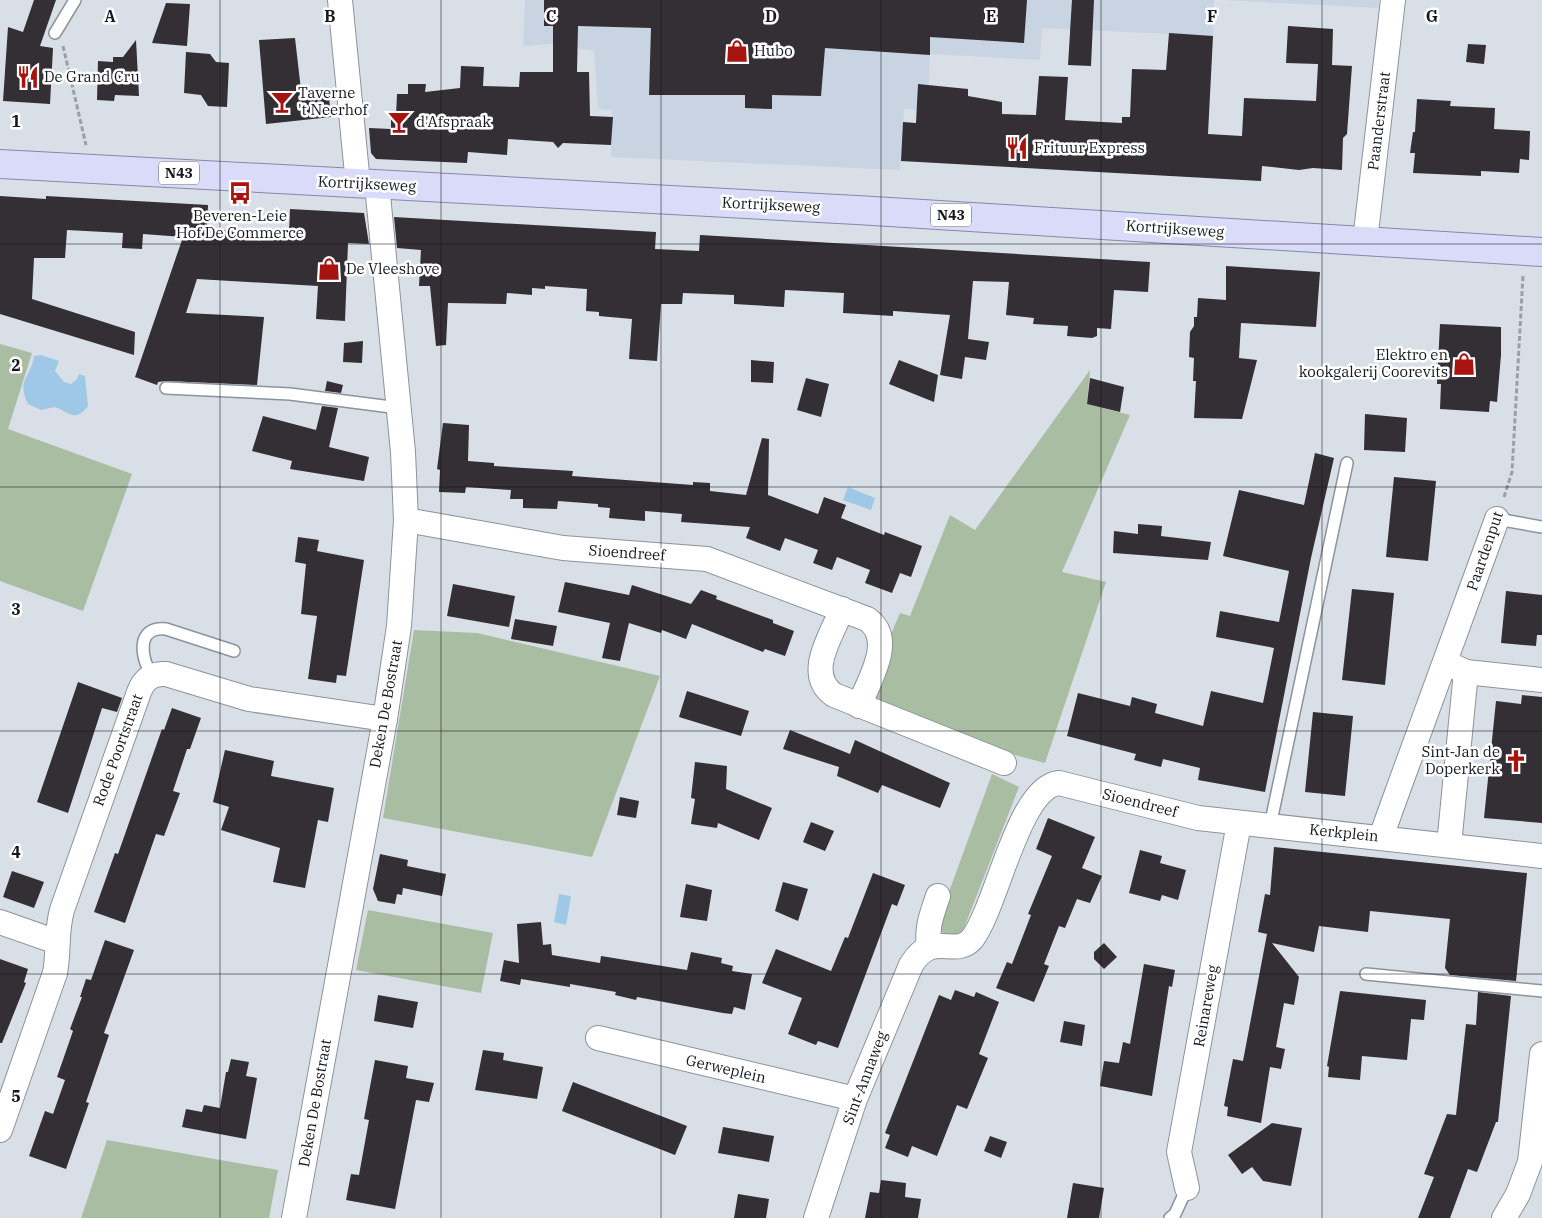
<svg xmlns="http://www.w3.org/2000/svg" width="1542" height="1218" font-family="'IBM Plex Serif',serif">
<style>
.built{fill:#c9d4e3}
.green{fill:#a9bda2}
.water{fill:#9fc8e7}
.building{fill:#342e35}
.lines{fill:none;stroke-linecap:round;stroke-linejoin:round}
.lane-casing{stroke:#8d939b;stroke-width:14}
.street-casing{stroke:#8d939b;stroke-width:26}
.primary-casing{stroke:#8687a9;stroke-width:30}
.path{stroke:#9a9fa5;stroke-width:3;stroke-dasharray:5 2.5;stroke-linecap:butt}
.lane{stroke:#fff;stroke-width:11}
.street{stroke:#fff;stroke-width:24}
.primary{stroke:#dadbf9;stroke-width:28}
.grid{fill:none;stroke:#16181b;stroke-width:1;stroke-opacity:0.55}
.labels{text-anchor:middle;stroke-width:5;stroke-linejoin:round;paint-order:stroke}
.shield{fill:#fff;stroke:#5c5d5f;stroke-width:1}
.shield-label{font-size:14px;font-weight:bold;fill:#16181b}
.poi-label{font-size:15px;fill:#16181b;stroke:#fff;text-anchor:start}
.street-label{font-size:15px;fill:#16181b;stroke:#fff}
.grid-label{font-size:16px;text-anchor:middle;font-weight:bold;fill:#16181b;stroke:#fff;stroke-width:5;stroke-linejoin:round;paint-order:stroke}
</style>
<rect width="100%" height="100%" fill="#d9dfe7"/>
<g class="built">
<polygon points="525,0 1214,0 1213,36 1042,28 1040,60 930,54 928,111 904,109 900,170 611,157 612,110 598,109 594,51 553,44 523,46"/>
<polygon points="1223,0 1379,0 1378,8"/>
</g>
<g class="green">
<polygon points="0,344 32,353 8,429 132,474 83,611 0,581"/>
<path d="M1090 370 1087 404 1130 415 1062 572 1106 582 1045 763 985 747 877 701C866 681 892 634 900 613L910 616 950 515 975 530Z"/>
<polygon points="414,630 477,633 660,676 592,857 383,818"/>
<path d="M992 774 1019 787 964 928C957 936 953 938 942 932L938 922Z"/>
<polygon points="368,910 493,933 481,993 356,970"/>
<polygon points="107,1140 278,1170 269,1218 81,1218"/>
</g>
<g class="water">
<path d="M41 355 59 361 55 371 64 382 71 384 77 379 79 374 85 376 88 406C75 423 69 412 55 407L41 410 28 404C16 379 31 378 34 356Z"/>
<polygon points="848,487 875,498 871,510 843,500"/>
<polygon points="559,894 571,896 566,925 554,922"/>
</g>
<g class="building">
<polygon points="34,0 56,0 40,46 53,48 50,104 3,101 8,27 23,32"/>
<polygon points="544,0 1027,0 1024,43 930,37 930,55 825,48 821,96 772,95 772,109 745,108 745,95 649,95 651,28 578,26 577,72 589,72 590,116 613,117 611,145 563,143 558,148 553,142 508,139 507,155 468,152 467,163 376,159 371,153 369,128 391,129 391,116 396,116 397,94 408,94 408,84 426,84 425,92 460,88 461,66 484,67 483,86 519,87 520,72 553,72 553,26 544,26"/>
<polygon points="1072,0 1094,0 1091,66 1068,65"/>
<polygon points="166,3 190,4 187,46 152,43"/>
<polygon points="1288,26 1333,29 1332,65 1352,66 1347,134 1343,138 1342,170 1313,168 1299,170 1262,166 1261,181 901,161 903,122 916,123 918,84 968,89 968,96 1002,102 1002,114 1036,115 1039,76 1068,77 1065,120 1122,123 1122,117 1130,117 1132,69 1166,70 1169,33 1213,36 1208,134 1242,136 1244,98 1316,101 1318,64 1286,63"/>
<polygon points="295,38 301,90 328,88 331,117 266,124 259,40"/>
<polygon points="136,40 139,96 115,95 114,101 97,100 98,61 113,62 113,57 123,57"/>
<polygon points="1468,44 1486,45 1484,64 1466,62"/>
<polygon points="186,52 210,54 216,62 229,63 227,107 208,106 201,95 184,93"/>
<polygon points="1417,99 1451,101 1450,106 1495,108 1494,129 1530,131 1529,160 1520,159 1519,173 1481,171 1481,176 1413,173 1415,153 1410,153 1413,132 1415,132"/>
<polygon points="0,196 46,199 46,196 208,205 207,229 289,233 290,209 364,213 369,244 348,243 345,321 316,319 318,286 197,279 186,313 264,317 257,385 166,381 158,382 157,385 135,377 183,237 143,234 142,249 122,248 123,233 67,230 65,258 34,258 32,299 135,332 134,355 0,314"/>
<polygon points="394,217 656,232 655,249 699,251 700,235 1150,262 1148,292 1114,290 1111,329 1097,328 1097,336 1092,338 1067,336 1068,326 1033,324 1034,318 1006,315 1009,282 973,281 968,339 989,342 986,360 965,357 962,379 940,375 950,315 893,311 893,316 843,313 844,293 785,290 784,307 734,304 734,295 683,293 682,304 661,304 657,361 629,359 632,319 599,316 599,312 586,311 587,289 545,286 545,289 532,288 532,295 507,293 506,304 448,303 446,345 436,346 430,286 419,286 421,250 397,248"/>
<polygon points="1226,266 1320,272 1316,327 1241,323 1239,358 1257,360 1242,419 1194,418 1196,381 1193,381 1194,358 1189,357 1190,332 1194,326 1194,317 1197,317 1198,298 1226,300"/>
<polygon points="1440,324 1501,327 1501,355 1497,402 1490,401 1489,412 1440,409 1441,384 1437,384"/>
<polygon points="363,341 362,363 343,362 344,343"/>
<polygon points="751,360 774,362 773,383 751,382"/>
<polygon points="899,360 938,375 934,402 889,384"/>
<polygon points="806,378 829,384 821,417 797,410"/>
<polygon points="1090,378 1124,387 1120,412 1087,404"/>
<polygon points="327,381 343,385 341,393 325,391"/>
<polygon points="322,406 338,408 329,447 369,457 364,481 290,469 292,461 252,451 263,416 316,430"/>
<polygon points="1365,414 1407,418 1405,452 1364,450"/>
<polygon points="443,423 469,425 468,461 494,463 494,466 573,471 572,476 693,485 693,482 710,483 710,491 746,495 762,438 769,439 768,495 818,514 824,497 846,505 841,518 884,535 885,532 922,546 911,577 900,573 892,593 865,583 870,570 837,557 832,570 813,563 818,550 785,538 780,551 746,538 750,527 681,522 682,514 645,511 645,521 609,518 610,508 598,507 598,504 558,501 557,509 523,508 523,499 510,499 511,490 466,487 465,493 439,492 440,470 437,469"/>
<polygon points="1315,453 1334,458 1311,558 1265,792 1198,780 1200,768 1163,759 1161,767 1134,760 1136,754 1067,736 1078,693 1130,706 1132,697 1157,704 1155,713 1203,726 1211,691 1263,703 1274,648 1216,637 1220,611 1279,622 1289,571 1223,556 1239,490 1304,505"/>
<polygon points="1394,477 1436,481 1428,561 1386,557"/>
<polygon points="1138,524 1162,526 1161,536 1211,542 1208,560 1113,553 1114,531 1138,534"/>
<polygon points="298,537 319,540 317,551 364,560 346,676 337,675 336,683 308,679 317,616 301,614 306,564 295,562"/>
<polygon points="565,582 629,595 632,585 691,604 701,590 717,596 716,599 773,620 773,623 794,631 785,656 765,649 763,652 692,624 686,639 662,630 661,633 629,623 620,661 602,658 610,623 558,612"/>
<polygon points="453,584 515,596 509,627 447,616"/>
<polygon points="1352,589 1394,593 1385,685 1342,680"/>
<polygon points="1506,591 1542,595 1542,635 1537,635 1536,646 1501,643"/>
<polygon points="515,619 557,626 553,646 511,639"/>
<polygon points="78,682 122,698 117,712 102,708 68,813 37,802"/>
<polygon points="687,691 749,711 741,736 679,717"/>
<polygon points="1522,695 1542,697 1542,823 1484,818 1496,701 1521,704"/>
<polygon points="172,708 201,718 190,749 187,749 173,791 180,793 164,836 156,834 125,923 94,912 115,853 118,854 162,729 164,730"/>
<polygon points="1313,712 1353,716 1345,796 1305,792"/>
<polygon points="790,730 850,754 855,740 950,783 940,808 882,785 878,793 837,776 839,767 783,749"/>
<polygon points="225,750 274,761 271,776 334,788 328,822 318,820 305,888 273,882 280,848 221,830 229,807 213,802"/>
<polygon points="695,762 727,766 726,789 772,808 759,840 718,823 717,828 691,824 695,799 691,798"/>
<polygon points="620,797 639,801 636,818 617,815"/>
<polygon points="1048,818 1095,837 1082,868 1102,876 1090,903 1077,899 1065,928 1059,926 1044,964 1049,966 1034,1002 996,988 1007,962 1012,964 1031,915 1028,914 1052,856 1036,849"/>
<polygon points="811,822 834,831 825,851 803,842"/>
<polygon points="1274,847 1527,873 1516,981 1450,975 1445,968 1450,919 1370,911 1368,932 1319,926 1314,952 1272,943 1299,977 1294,1005 1284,1003 1276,1047 1285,1049 1281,1069 1270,1067 1261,1123 1227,1116 1228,1107 1224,1106 1233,1059 1243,1061 1267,934 1258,932 1265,894 1270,895"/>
<polygon points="1140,850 1162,856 1160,863 1186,870 1178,900 1162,895 1160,901 1129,893"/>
<polygon points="380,854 408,860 407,866 446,874 442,896 403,888 402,895 397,894 395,904 378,901 373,889"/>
<polygon points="12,871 44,882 34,908 3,897"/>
<polygon points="873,873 905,885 897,906 892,904 838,1048 818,1041 816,1045 788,1034 802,998 762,983 776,949 831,971 845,937 848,938"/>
<polygon points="783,882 808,889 798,921 775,911"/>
<polygon points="686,884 712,890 707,921 680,917"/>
<polygon points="541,922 543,945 551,944 552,955 600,963 601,956 687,970 691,952 722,958 721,963 733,966 732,971 752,974 745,1010 734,1007 732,1014 723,1013 637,997 636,1000 615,995 616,992 570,984 570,987 521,979 520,985 500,981 504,960 519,963 517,924"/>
<polygon points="105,940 134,950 104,1033 109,1035 86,1102 89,1103 66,1169 29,1156 45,1111 53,1114 65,1080 57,1077 73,1031 70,1029 82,997 80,997 86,979 91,980"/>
<polygon points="1104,943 1117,957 1104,969 1094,959 1094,952"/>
<polygon points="0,959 28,969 24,982 26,983 2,1043 0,1043"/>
<polygon points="1144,964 1175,970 1172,987 1169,986 1152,1096 1100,1086 1104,1061 1119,1063 1123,1042 1130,1044"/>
<polygon points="955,990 974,997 976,992 999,1002 979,1054 988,1058 967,1109 957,1105 937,1156 912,1146 908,1157 885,1148 890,1135 885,1133 939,995 951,1000"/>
<polygon points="1340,991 1426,1000 1424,1020 1411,1019 1407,1060 1362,1056 1360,1080 1328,1077 1329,1067 1327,1066"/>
<polygon points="1478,992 1511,996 1498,1122 1496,1122 1477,1172 1468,1169 1450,1218 1418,1218 1434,1177 1424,1174 1447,1114 1456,1115 1466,1024 1476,1025"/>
<polygon points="378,995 418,1002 413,1028 374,1021"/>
<polygon points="1064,1021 1085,1025 1082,1046 1060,1042"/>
<polygon points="483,1050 504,1053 503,1060 543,1067 537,1099 475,1090"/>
<polygon points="231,1059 249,1062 246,1076 257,1078 246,1139 182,1127 186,1109 202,1112 204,1105 220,1108 226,1072 228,1072"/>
<polygon points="375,1060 408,1066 406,1078 434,1083 429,1102 416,1100 395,1209 346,1200 351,1174 359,1175 369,1120 364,1119"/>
<polygon points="573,1082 687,1126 675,1155 562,1111"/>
<polygon points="1272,1123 1302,1128 1291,1186 1263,1181 1252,1167 1242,1174 1228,1155"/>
<polygon points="723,1127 774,1136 769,1162 718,1153"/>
<polygon points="990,1136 1007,1142 1001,1158 984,1151"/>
<polygon points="881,1180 906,1183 905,1197 921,1199 918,1218 865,1218 870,1192 879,1193"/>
<polygon points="1073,1183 1104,1188 1099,1218 1067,1218"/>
<polygon points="738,1194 769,1199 766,1218 734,1218"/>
</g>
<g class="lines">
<defs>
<g id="lane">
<polyline points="55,33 75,0"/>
<polyline points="166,388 290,394 399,408"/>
<polyline points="1497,519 1542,527"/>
<path d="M152 676C141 658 135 626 166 629L234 651"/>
<polyline points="1270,826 1347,463"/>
<polyline points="1366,974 1542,991"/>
<polyline points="1170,1218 1175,1214 1187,1188"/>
</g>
<g id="street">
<polyline points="340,0 358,184"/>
<polyline points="1365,241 1393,0"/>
<path d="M406 520 563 548 707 559 867 619C896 639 869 680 859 706"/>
<path d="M842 609C832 635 804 674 834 695L1004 763"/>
<polyline points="1453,666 1466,672 1542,680"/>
<path d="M1381 837C1419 731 1459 626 1497 519"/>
<polyline points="1449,845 1466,672"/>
<polyline points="0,922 57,942"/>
<path d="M929 947C926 928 932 914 938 896"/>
<polyline points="598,1038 855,1099"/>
<path d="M0 1130 55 973C59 951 56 931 62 910L139 692C144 679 152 673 166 674L249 699 385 719"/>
<polyline points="1187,1188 1179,1152 1239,823"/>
<polyline points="294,1218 385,719 399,626 406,520 403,452 377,185"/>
<path d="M816 1218 855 1099 911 965C933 929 954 959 972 939 997 907 1018 787 1059 783L1198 818 1542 856"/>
<polyline points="1504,1218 1518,1194 1530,1162 1542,1054"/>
</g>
<polyline id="primary" points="0,164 857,210 1542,252"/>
</defs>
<use href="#lane" class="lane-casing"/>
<use href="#street" class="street-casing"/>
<use href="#primary" class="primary-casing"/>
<g class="path">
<polyline points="63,46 86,145"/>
<polyline points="1504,497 1512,472 1523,275"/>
</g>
<use href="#lane" class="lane"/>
<use href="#street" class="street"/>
<use href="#primary" class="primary"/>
</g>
<path class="grid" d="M220 0V1218M441 0V1218M661 0V1218M881 0V1218M1101 0V1218M1322 0V1218M0 244H1542M0 487H1542M0 731H1542M0 974H1542"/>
<defs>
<symbol id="shop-bare" viewBox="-9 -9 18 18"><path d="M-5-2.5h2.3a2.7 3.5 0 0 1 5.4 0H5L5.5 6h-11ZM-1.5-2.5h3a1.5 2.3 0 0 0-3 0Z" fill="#a7130f" stroke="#fff" stroke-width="2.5" paint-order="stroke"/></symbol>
<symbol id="restaurant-bare" viewBox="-9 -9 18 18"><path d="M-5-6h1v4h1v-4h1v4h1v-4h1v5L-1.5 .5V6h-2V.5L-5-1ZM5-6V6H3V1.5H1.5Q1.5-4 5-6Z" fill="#a7130f" stroke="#fff" stroke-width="2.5" paint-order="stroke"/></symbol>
<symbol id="bar-bare" viewBox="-9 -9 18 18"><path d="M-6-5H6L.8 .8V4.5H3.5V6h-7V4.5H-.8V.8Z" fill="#a7130f" stroke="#fff" stroke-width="2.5" paint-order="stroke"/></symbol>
<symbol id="bus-bare" viewBox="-9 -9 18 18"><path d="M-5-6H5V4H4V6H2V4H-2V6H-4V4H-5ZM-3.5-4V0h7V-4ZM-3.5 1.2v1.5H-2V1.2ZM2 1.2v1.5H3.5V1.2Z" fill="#a7130f" stroke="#fff" stroke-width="2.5" paint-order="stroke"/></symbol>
<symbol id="church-bare" viewBox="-9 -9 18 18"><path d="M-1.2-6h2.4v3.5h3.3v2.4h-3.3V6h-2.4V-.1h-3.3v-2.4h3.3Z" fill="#a7130f" stroke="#fff" stroke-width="2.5" paint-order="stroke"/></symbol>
</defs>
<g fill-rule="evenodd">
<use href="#shop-bare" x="721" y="35" width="32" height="32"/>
<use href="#restaurant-bare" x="12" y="61" width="32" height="32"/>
<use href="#bar-bare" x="266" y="86" width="32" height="32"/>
<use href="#bar-bare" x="383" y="106" width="32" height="32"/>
<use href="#restaurant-bare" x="1001" y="132" width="32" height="32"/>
<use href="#bus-bare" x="224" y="177" width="32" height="32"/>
<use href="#shop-bare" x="313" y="253" width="32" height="32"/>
<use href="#shop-bare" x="1448" y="348" width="32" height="32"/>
<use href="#church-bare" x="1500" y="745" width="32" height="32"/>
</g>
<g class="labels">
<g class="shield">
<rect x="159" y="161.5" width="40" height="23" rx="4"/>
<rect x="931" y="203.5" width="40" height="23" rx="4"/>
</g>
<g class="shield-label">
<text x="179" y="178">N43</text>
<text x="951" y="220">N43</text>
</g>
<g class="poi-label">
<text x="754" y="56">Hubo</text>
<text x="44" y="82">De Grand Cru</text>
<text x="298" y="98">Taverne<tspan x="298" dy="17">'t Neerhof</tspan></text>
<text x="416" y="127">d'Afspraak</text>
<text x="1034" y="153">Frituur Express</text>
<text x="240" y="221" text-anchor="middle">Beveren-Leie<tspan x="240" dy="17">Hof De Commerce</tspan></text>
<text x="346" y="274">De Vleeshove</text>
<text x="1448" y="360" text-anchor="end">Elektro en<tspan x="1448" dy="17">kookgalerij Coorevits</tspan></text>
<text x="1500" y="757" text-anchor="end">Sint-Jan de<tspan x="1500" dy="17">Doperkerk</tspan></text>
</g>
<g class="street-label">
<text transform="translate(1379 121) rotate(-83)" y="5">Paanderstraat</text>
<text transform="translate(367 184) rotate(3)" y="5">Kortrijkseweg</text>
<text transform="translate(771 205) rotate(3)" y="5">Kortrijkseweg</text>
<text transform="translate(1175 229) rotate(4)" y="5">Kortrijkseweg</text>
<text transform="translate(1485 551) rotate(-71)" y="5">Paardenput</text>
<text transform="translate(627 553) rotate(4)" y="5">Sioendreef</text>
<text transform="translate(386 704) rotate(-80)" y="5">Deken De Bostraat</text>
<text transform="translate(118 750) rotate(-70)" y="5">Rode Poortstraat</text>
<text transform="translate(1140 803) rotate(14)" y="5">Sioendreef</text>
<text transform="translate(1344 833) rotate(6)" y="5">Kerkplein</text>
<text transform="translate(1206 1006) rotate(-80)" y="5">Reinareweg</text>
<text transform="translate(726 1069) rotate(13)" y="5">Gerweplein</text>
<text transform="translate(865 1078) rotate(-69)" y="5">Sint-Annaweg</text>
<text transform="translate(315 1103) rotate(-80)" y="5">Deken De Bostraat</text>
</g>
</g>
<g class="grid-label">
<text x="110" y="22">A</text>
<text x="330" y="22">B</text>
<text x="551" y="22">C</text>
<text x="771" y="22">D</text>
<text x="991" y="22">E</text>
<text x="1212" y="22">F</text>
<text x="1432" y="22">G</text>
<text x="16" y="127">1</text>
<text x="16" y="371">2</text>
<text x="16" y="615">3</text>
<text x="16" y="858">4</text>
<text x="16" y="1102">5</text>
</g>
</svg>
